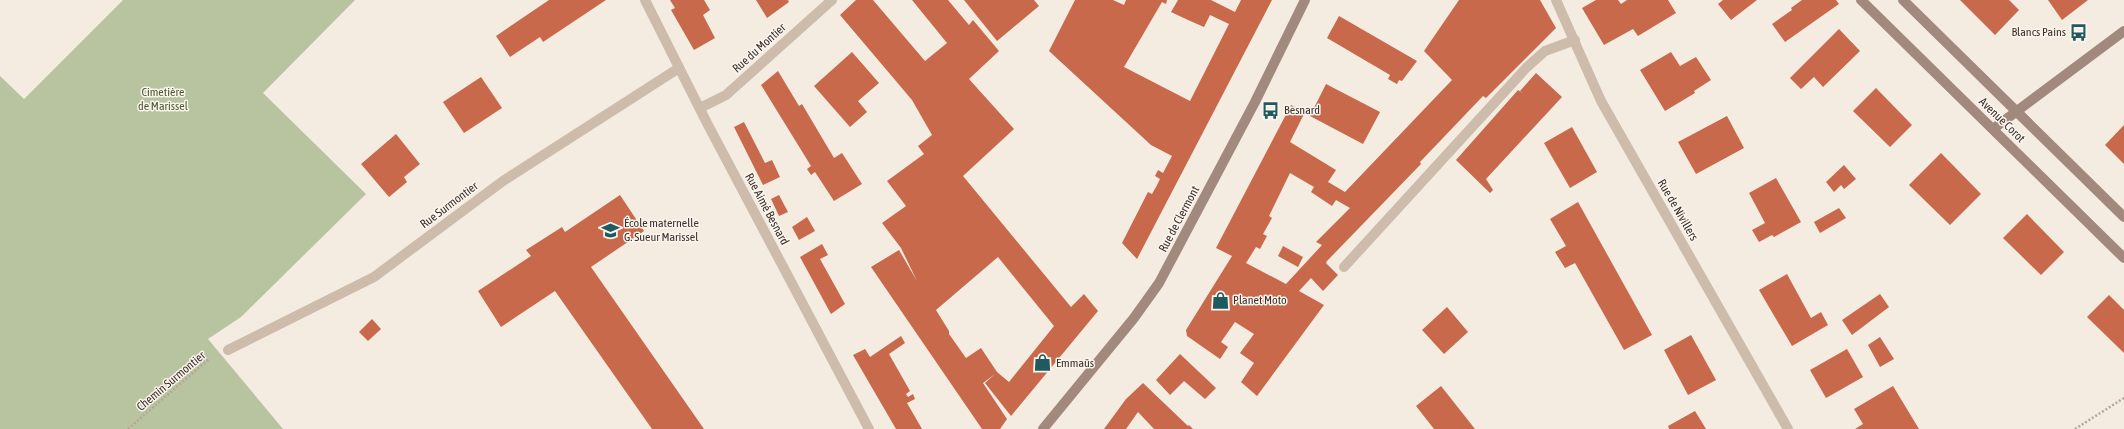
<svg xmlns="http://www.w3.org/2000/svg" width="2124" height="429" font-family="'Asap Condensed',sans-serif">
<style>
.green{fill:#b8c4a0}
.building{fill:#c8694b;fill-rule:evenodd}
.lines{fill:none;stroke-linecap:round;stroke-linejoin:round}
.path{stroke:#b9a596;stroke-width:2.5;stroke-dasharray:2 2;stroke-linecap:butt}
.lane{stroke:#cdbbac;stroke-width:10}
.street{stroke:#cdbbac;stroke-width:10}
.secondary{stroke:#a18a7d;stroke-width:10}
.labels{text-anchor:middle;stroke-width:3;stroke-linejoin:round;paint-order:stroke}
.poi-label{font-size:12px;fill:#3b302b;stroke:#fbf5ee;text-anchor:start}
.street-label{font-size:12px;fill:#3b302b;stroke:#fbf5ee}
.park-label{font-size:12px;fill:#4a5a2e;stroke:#fbf5ee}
</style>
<rect width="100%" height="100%" fill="#f4ebe1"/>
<polygon class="green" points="123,0 355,0 263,93 366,194 241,317 208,339 283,429 0,429 0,76 24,99"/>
<g class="building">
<polygon points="549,0 606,0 543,42 540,37 510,57 496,36"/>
<polygon points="670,0 704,0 710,10 703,15 715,38 694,50 671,10 675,8"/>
<polygon points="756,0 788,0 789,2 767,18"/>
<path d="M856 0H873L925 61 947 43 912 0H948L969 25 973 20 999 51 969 79 1014 129 963 176 1071 307 1084 294 1098 311 1011 416 985 383 995 374 983 383 1007 419 1000 429H982L871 267 899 250 917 281 901 248 882 223 906 206 887 181 924 154 918 146 932 135 912 100 840 15ZM998 257 1054 326 1009 382 997 372 981 348 966 358 949 334V331L936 310Z"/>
<polygon points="964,0 1034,0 1039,6 997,41"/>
<polygon points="1075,0 1113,0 1124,5 1126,0 1167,0 1166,4 1162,2 1124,67 1190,101 1229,24 1210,15 1204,27 1188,20 1171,12 1178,0 1211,0 1235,12 1241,0 1272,0 1137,259 1122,243 1148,192 1152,194 1156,187 1160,179 1155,176 1158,170 1163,173 1172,156 1151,145 1049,51"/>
<path d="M1459 0H1540L1556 28 1486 98 1483 96 1420 162 1421 164 1327 261 1326 263 1338 275 1323 291 1311 278 1299 291 1324 305 1257 396 1241 382 1254 363 1240 353 1254 334 1235 322 1221 342 1228 347 1220 359 1187 336 1186 330 1232 256 1216 248 1291 105 1305 112 1290 142 1336 170 1328 182 1345 192 1452 80 1424 51ZM1290 173 1314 187 1311 192 1332 206 1336 200 1350 208 1316 242 1322 245 1286 284 1246 263 1256 247 1260 249 1267 236 1263 234 1272 218 1269 216Z"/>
<polygon points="1596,0 1618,0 1621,4 1627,0 1668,0 1676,13 1638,36 1633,29 1604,45 1582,8"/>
<polygon points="1723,0 1757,0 1731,20 1718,4"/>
<polygon points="1802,0 1836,0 1839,4 1785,42 1772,24 1792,10 1791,8"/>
<polygon points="1960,0 2009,0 2019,10 1995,35"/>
<polygon points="2048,0 2088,0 2062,20"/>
<polygon points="1339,16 1417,61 1402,81 1399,80 1397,84 1388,79 1390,75 1327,38"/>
<polygon points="1839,29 1860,51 1823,87 1814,77 1801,89 1790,78"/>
<polygon points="852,52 879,83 858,101 867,112 850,127 814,86"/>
<polygon points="1671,52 1680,66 1696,57 1711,80 1694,91 1695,93 1665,111 1640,70"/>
<polygon points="778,71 799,106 802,104 834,158 842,153 862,184 834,201 815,172 811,175 807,169 811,166 761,85"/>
<polygon points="1536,73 1562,97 1486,179 1493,190 1490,193 1456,160 1518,90 1524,94 1520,91"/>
<polygon points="481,77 502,108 464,133 443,102"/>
<polygon points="1326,84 1380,112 1363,144 1310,116"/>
<polygon points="1876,88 1912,125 1890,147 1853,111"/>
<polygon points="1727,116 1744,148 1696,174 1678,142"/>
<polygon points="744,122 765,163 772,160 780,177 763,185 734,127"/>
<polygon points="2124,125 2124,164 2105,145"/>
<polygon points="1572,127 1597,172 1570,188 1544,143"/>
<polygon points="396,134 420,164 404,177 407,182 389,197 361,164"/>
<polygon points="1941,153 1981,194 1950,225 1909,185"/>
<polygon points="1844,165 1856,179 1844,189 1841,185 1834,192 1826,182"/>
<polygon points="1776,178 1801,222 1774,237 1772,235 1759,242 1752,230 1765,223 1749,193"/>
<polygon points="620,195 644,231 591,267 704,429 652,429 555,291 501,327 478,291 531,256 526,250 562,227 565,232"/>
<polygon points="779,195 788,212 779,216 771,199"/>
<polygon points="1578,202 1652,335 1624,350 1575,263 1565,268 1555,252 1566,246 1550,219"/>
<polygon points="1839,208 1846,218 1820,233 1814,222"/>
<polygon points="2027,214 2064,252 2041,275 2003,238"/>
<polygon points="807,217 815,231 799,240 792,227"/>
<polygon points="822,244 828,255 820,259 845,304 831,314 800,257"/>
<polygon points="1283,246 1303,257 1298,267 1278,256"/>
<polygon points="1787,274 1811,318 1821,312 1828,325 1792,346 1759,290"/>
<polygon points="1880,294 1889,307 1852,335 1842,320"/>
<polygon points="2109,295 2124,310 2124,353 2087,317"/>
<polygon points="1447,307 1468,332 1444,354 1422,330"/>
<polygon points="372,319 381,329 368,341 359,332"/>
<polygon points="1691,335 1716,380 1688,395 1664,350"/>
<polygon points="901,336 905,343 889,354 910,391 906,394 908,397 913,394 915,399 907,403 922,429 896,429 853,355 865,349 870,357"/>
<polygon points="1880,337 1894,359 1880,367 1868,345"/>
<polygon points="1847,349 1863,377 1826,398 1810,370"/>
<polygon points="1180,354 1216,388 1205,399 1184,381 1170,395 1156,380"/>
<polygon points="1143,383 1188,426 1189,425 1193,429 1154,429 1138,412 1126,429 1104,429 1126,399"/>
<polygon points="1441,386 1475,429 1434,429 1416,406"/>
<polygon points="1893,386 1919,429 1855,429 1863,424 1854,409"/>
<polygon points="1695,411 1706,429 1669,429 1668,426"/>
</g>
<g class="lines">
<g class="path">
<polyline points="128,429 209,359"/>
<polyline points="2075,429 2124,398"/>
</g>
<polyline class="lane" points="1344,267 1526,68 1545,51 1575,40"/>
<g class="street">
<polyline points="645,0 708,125 869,429"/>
<polyline points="1556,0 1601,101 1788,429"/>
<polyline points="700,108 726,95 832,0"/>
<polyline points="228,350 374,277 503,181 679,68"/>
</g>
<g class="secondary">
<polyline points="1861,0 2124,258"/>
<polyline points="1903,0 2124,217"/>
<polyline points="1993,129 2124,31"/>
<polyline points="1043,429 1134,318 1159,283 1255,102 1305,0"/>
</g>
</g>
<defs>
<symbol id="bus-bare" viewBox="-9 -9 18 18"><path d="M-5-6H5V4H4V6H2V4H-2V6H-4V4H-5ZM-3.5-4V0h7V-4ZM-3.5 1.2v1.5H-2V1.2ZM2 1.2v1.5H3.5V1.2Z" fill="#1f5a5e" stroke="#fbf5ee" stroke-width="2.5" paint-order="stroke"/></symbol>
<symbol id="school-bare" viewBox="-9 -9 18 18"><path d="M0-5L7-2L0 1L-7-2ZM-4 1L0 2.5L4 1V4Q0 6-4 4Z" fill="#1f5a5e" stroke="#fbf5ee" stroke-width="2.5" paint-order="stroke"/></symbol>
<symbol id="shop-bare" viewBox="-9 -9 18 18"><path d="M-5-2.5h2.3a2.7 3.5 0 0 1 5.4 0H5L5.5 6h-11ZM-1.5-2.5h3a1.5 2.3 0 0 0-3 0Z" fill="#1f5a5e" stroke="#fbf5ee" stroke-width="2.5" paint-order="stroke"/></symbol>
</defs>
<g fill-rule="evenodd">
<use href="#bus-bare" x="2066" y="20" width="25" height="25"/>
<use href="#bus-bare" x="1258" y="98" width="25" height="25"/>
<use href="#school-bare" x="598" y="218" width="25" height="25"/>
<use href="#shop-bare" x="1208" y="288" width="25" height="25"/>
<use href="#shop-bare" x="1030" y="350" width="25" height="25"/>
</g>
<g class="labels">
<g class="poi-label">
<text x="2066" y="36" text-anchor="end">Blancs Pains</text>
<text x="1284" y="114">Besnard</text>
<text x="624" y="227">École maternelle<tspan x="624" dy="14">G. Sueur Marissel</tspan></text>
<text x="1233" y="304">Planet Moto</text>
<text x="1056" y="367">Emmaüs</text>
</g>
<g class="street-label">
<text transform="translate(759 48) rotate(-42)" y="4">Rue du Montier</text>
<text transform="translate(2002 120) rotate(44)" y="4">Avenue Corot</text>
<text transform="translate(449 205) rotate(-37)" y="4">Rue Surmontier</text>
<text transform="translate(767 209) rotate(62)" y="4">Rue Aimé Besnard</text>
<text transform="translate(1678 210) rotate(60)" y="4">Rue de Nivillers</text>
<text transform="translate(1179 219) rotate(-62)" y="4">Rue de Clermont</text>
<text transform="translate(171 381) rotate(-40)" y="4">Chemin Surmontier</text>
</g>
<g class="park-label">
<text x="163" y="96">Cimetière<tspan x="163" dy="14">de Marissel</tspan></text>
</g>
</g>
</svg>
